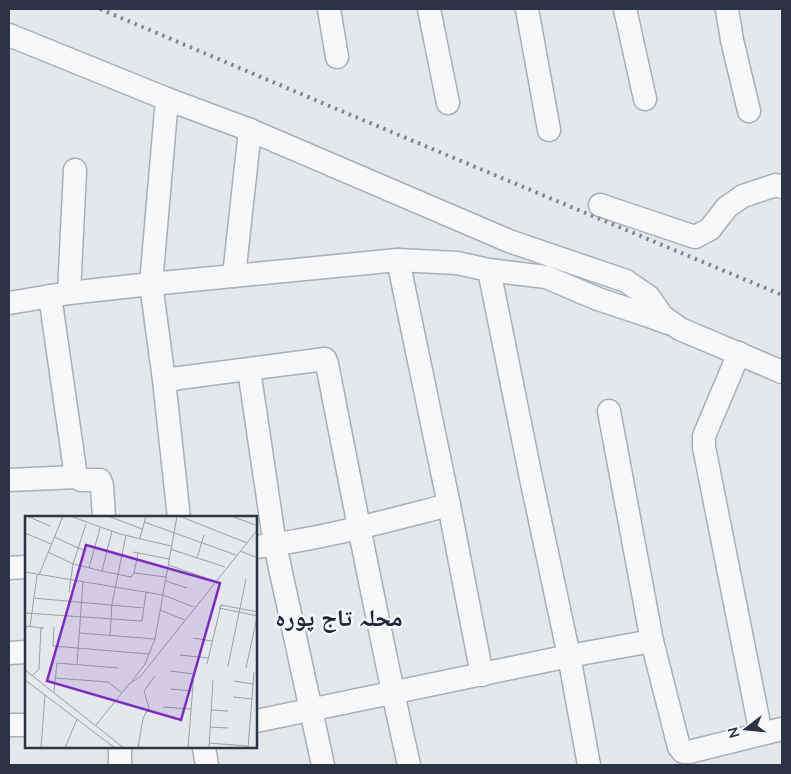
<svg xmlns="http://www.w3.org/2000/svg" width="791" height="774" font-family="Mulish,'Noto Naskh Arabic',sans-serif">
<style>
.lines{fill:none;stroke-linecap:round;stroke-linejoin:round}
.minor-casing{stroke:#a9aeb7;stroke-width:25}
.minor{stroke:#f7f8fa;stroke-width:22}
.rail{stroke:#7d8696;stroke-width:4;stroke-dasharray:2.5 5;stroke-linecap:butt}
.labels{text-anchor:middle;stroke-width:5;stroke-linejoin:round;paint-order:stroke}
.district-label{font-size:24px;font-weight:bold;fill:#1d2536;stroke:#f4f6f9}
.inset-road{fill:none;stroke:#9a9fa9;stroke-width:1}
.view{fill:#7b2cbf;fill-opacity:0.15;stroke:#7b2cbf;stroke-width:2.5}
.inset-edge{fill:none;stroke:#2b3445;stroke-width:2.5}
</style>
<rect width="100%" height="100%" fill="#e4e7ec"/>
<g class="lines">
<defs>
<g id="minor">
<polyline points="329,9 337,57"/>
<polyline points="429,9 448,103"/>
<polyline points="527,9 549,130"/>
<polyline points="625,9 645,99"/>
<polyline points="727,9 732,40 749,111"/>
<polyline points="9,35 167,99 250,130 509,241 626,281 649,297 662,316 680,329 782,372"/>
<polyline points="167,99 151,284 164,380 179,518"/>
<polyline points="600,205 695,237 710,229 727,207 743,196 776,185 782,187"/>
<polyline points="398,260 449,505 482,675"/>
<polyline points="489,270 532,483 569,656 589,765"/>
<polyline points="234,276 250,130"/>
<polyline points="69,293 75,170"/>
<polyline points="50,296 76,477 81,480 100,480 102,486 104,518"/>
<polyline points="9,303 69,293 151,284 398,260 457,263 489,270 546,277 598,299 649,316 668,323"/>
<polyline points="739,353 704,436 704,447 761,734"/>
<polyline points="249,370 275,545 323,765"/>
<path d="M164 380 325 359 327 364C353 498 379 632 409 765"/>
<polyline points="609,411 652,641 679,747 683,752 689,752 782,729"/>
<polyline points="9,480 76,477"/>
<path d="M256 547C322 539 386 521 449 505"/>
<polyline points="9,568 26,567"/>
<polyline points="9,653 26,652"/>
<polyline points="256,721 569,656 652,641"/>
<polyline points="9,725 26,725"/>
<polyline points="120,748 120,765"/>
<polyline points="204,748 207,765"/>
</g>
</defs>
<use href="#minor" class="minor-casing"/>
<use href="#minor" class="minor"/>
<polyline class="rail" points="100,9 339,110 782,295"/>
</g>
<g class="labels">
<g class="district-label">
<text x="339" y="626">محلہ تاج پورہ</text>
</g>
</g>
<g transform="translate(25 516)">
<rect width="232" height="232" fill="#e4e7ec"/>
<path class="inset-road" d="M2 0 25 10M45 0 95 18 146 30M83 0 117 13M154 0 222 27M206 0 233 10M119 6 211 39M0 17 26 28M29 21 58 34M115 22 121 0M145 33 200 51M215 35 233 42M23 36 48 48 77 55 106 61 109 57 141 61M108 36 144 43M172 42 179 19M143 49 190 65M64 52 75 12M77 55 87 15M0 56 138 79 169 91M109 57 113 37M14 59 38 0M141 65 162 72M44 76 48 48 61 8M8 82 119 92M194 92 233 100M135 94 160 104M0 97 117 105 121 77M5 111 12 59M29 111 28 130 124 138M55 117 130 123M85 120 87 88 101 19M0 121 1 110 19 112M168 122 187 125M155 139 183 142M52 148 58 66M182 148 196 89 233 96M203 150 221 63M221 152 233 97M0 154 99 232M145 155 169 158M7 160 14 153 16 112M30 162 83 166 97 177M0 164 90 232M107 165 120 148 130 123 152 0M209 165 228 168M146 173 167 175M29 176 32 147 94 152M208 181 227 183M138 191 166 193M186 194 203 195M71 209 104 168 115 161 233 13M185 211 203 212M184 227 223 230M16 232 20 179M40 232 52 203M113 232 118 202 124 192 119 175 130 160M163 232 169 156M184 232 188 164M223 232 229 156"/>
<path class="view" d="M61 29 195 67 156 204 22 165Z"/>
<rect width="232" height="232" class="inset-edge"/>
</g>
<rect width="791" height="774" fill="none" stroke="#2b3445" stroke-width="20"/>
<g transform="translate(746 729) rotate(254)" stroke="#f4f6f9" stroke-width="4" paint-order="stroke">
<path d="M0-4L9 19L0 12L-9 19Z" fill="#2b3445"/>
<text y="-8" font-size="14" font-weight="bold" text-anchor="middle" fill="#2b3445">N</text>
</g>
</svg>
